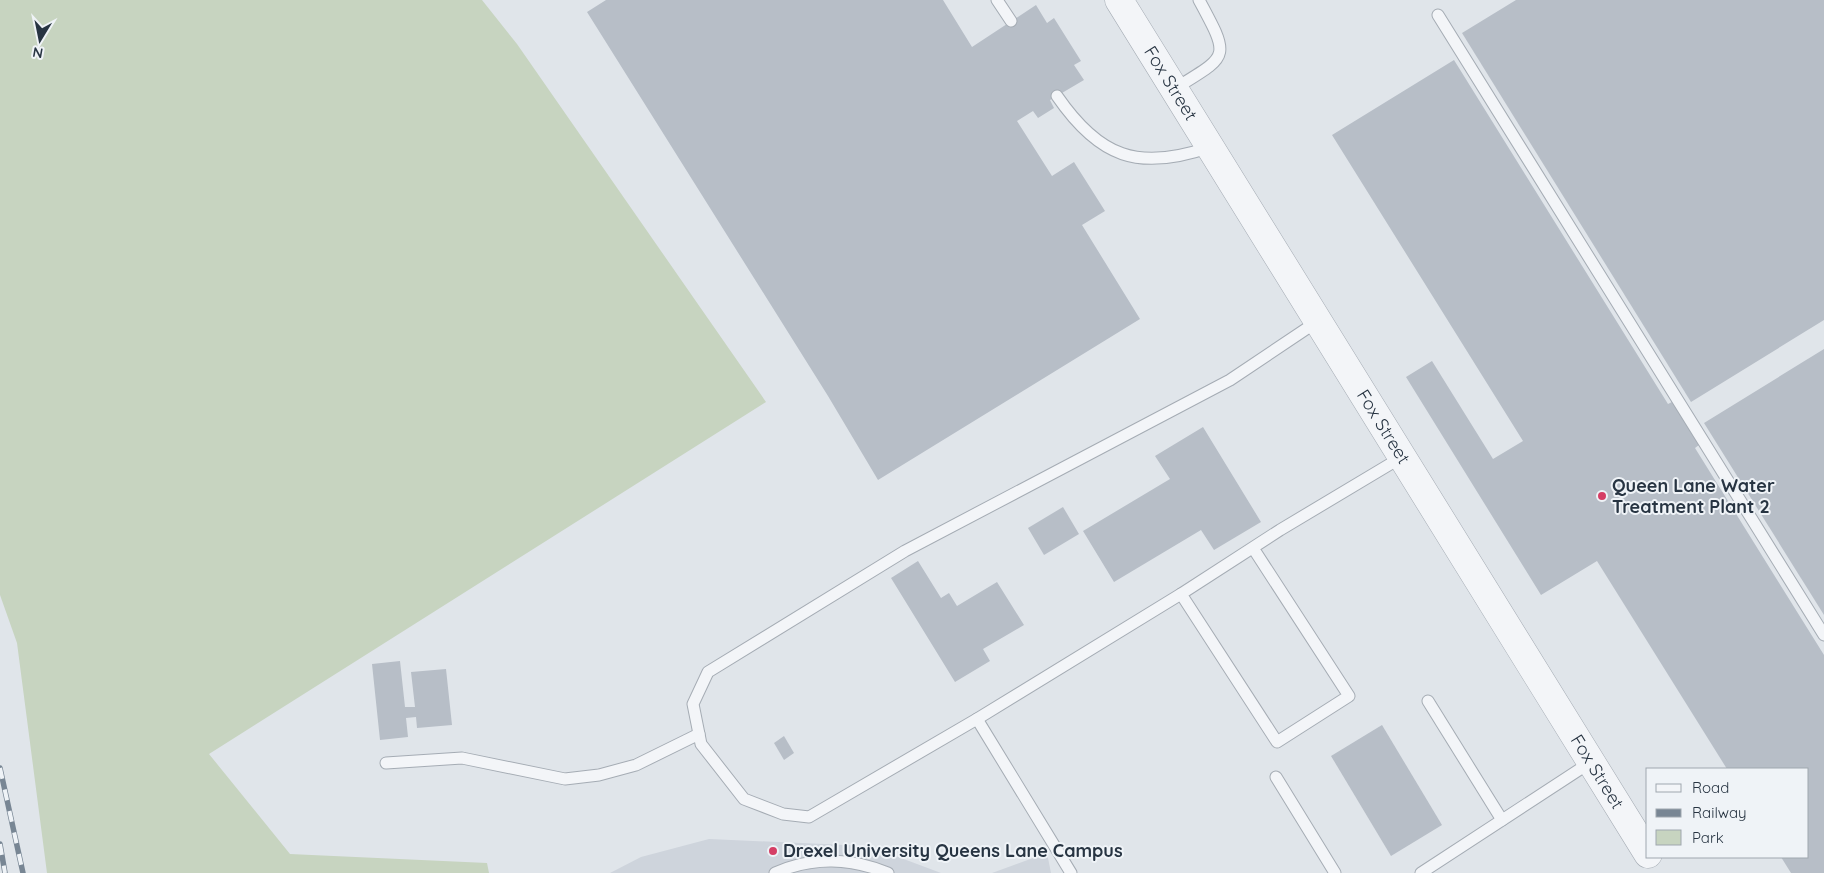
<svg xmlns="http://www.w3.org/2000/svg" width="1824" height="873" font-family="Quicksand,sans-serif">
<style>
.built{fill:#ced4dc}
.green{fill:#c7d4c0}
.building{fill:#b7bec7}
.lines{fill:none;stroke-linecap:round;stroke-linejoin:round}
.service-casing{stroke:#a5acb4;stroke-width:13}
.tertiary-casing{stroke:#a5acb4;stroke-width:29}
.service{stroke:#f3f5f8;stroke-width:11}
.tertiary{stroke:#f3f5f8;stroke-width:28}
.rail-casing{stroke:#788694;stroke-width:5.5}
.rail{stroke:#eff3f7;stroke-width:4;stroke-dasharray:11;stroke-linecap:butt}
.poi-dot{fill:#d53e65;stroke:#eff3f7;stroke-width:2}
.labels{text-anchor:middle;stroke-width:4;stroke-linejoin:round;paint-order:stroke}
.street-label{font-size:18px;fill:#273442;stroke:#eff3f7}
.poi-label{font-size:18px;font-weight:bold;fill:#273442;stroke:#eff3f7;text-anchor:start}
</style>
<rect width="100%" height="100%" fill="#e0e5ea"/>
<g class="built">
<polygon points="709,839 869,846 941,873 610,873 641,857"/>
<polygon points="1047,853 1051,873 992,873"/>
</g>
<polygon class="green" points="0,0 482,0 517,44 766,402 209,754 290,854 487,863 489,873 47,873 17,643 0,595"/>
<g class="building">
<polygon points="606,0 943,0 972,47 1036,5 1047,23 1054,18 1081,61 1074,65 1084,80 1050,100 1054,108 1038,118 1033,111 1017,121 1052,176 1074,162 1105,211 1082,225 1140,319 878,480 828,396 587,12"/>
<polygon points="1516,0 1824,0 1824,320 1691,402 1462,33"/>
<polygon points="1454,60 1668,404 1672,402 1699,445 1695,448 1824,655 1824,873 1791,873 1781,857 1808,857 1808,769 1727,769 1597,561 1541,595 1406,377 1432,361 1493,459 1523,441 1332,135"/>
<polygon points="1824,349 1824,615 1704,423"/>
<polygon points="1203,427 1261,522 1214,550 1201,530 1114,582 1083,531 1170,479 1155,456"/>
<polygon points="1063,507 1079,534 1044,555 1028,528"/>
<polygon points="918,561 941,598 949,593 957,606 997,582 1024,625 983,649 990,661 955,682 891,578"/>
<polygon points="400,661 405,707 415,707 411,672 446,669 452,725 417,728 416,717 406,718 408,737 380,740 372,664"/>
<polygon points="1382,725 1442,825 1391,856 1331,756"/>
<polygon points="784,736 794,753 784,760 774,743"/>
</g>
<g class="lines">
<defs>
<g id="service">
<polyline points="997,0 1011,21"/>
<polyline points="1438,15 1824,635"/>
<path d="M1174 89C1229 55 1231 59 1199 0"/>
<path d="M1057 96C1099 157 1138 172 1210 147"/>
<polyline points="1253,548 1349,696 1277,742 1181,594 1280,530 1402,457"/>
<polyline points="1181,594 977,719 809,817 783,814 744,799 701,744 693,704 708,672 905,551 1230,380 1318,321"/>
<polyline points="1428,701 1502,820"/>
<polyline points="977,719 1071,873"/>
<polyline points="386,763 462,758 565,779 599,775 636,765 699,734"/>
<polyline points="1276,777 1335,873"/>
<path d="M775 873C814 856 850 858 888 873"/>
<polyline points="1421,873 1591,762"/>
</g>
<g id="tertiary">
<path id="s1" d="M1119 0 1648 854"/>
</g>
</defs>
<use href="#service" class="service-casing"/>
<use href="#tertiary" class="tertiary-casing"/>
<use href="#service" class="service"/>
<use href="#tertiary" class="tertiary"/>
<defs>
<g id="rail">
<polyline points="0,768 23,873"/>
<polyline points="0,844 5,873"/>
</g>
</defs>
<use href="#rail" class="rail-casing"/>
<use href="#rail" class="rail"/>
</g>
<g class="poi-dot">
<circle cx="1602" cy="496" r="5"/>
<circle cx="773" cy="851" r="5"/>
</g>
<g class="labels">
<g class="street-label">
<text dy="6" stroke="none"><textPath href="#s1" startOffset="98">Fox Street</textPath></text>
<text dy="6" stroke="none"><textPath href="#s1" startOffset="502">Fox Street</textPath></text>
<text dy="6" stroke="none"><textPath href="#s1" startOffset="908">Fox Street</textPath></text>
</g>
<g class="poi-label">
<text x="1612" y="492">Queen Lane Water<tspan x="1612" dy="21">Treatment Plant 2</tspan></text>
<text x="783" y="857">Drexel University Queens Lane Campus</text>
</g>
</g>
<rect x="1646" y="768" width="162" height="90" fill="#eff3f7" stroke="#9fa7af"/>
<rect x="1656" y="784" width="25" height="8" fill="#f3f5f8" stroke="#9fa7af"/>
<text x="1692" y="793" font-size="15" fill="#273442">Road</text>
<rect x="1656" y="809" width="25" height="8" fill="#788694" stroke="#9fa7af"/>
<text x="1692" y="818" font-size="15" fill="#273442">Railway</text>
<rect x="1656" y="830" width="25" height="15" fill="#c7d4c0" stroke="#9fa7af"/>
<text x="1692" y="843" font-size="15" fill="#273442">Park</text>
<g transform="translate(40 40) rotate(190)" stroke="#eff3f7" stroke-width="4" paint-order="stroke">
<path d="M0-4L9 19L0 12L-9 19Z" fill="#273442"/>
<text y="-8" font-size="14" font-weight="bold" text-anchor="middle" fill="#273442">N</text>
</g>
</svg>
